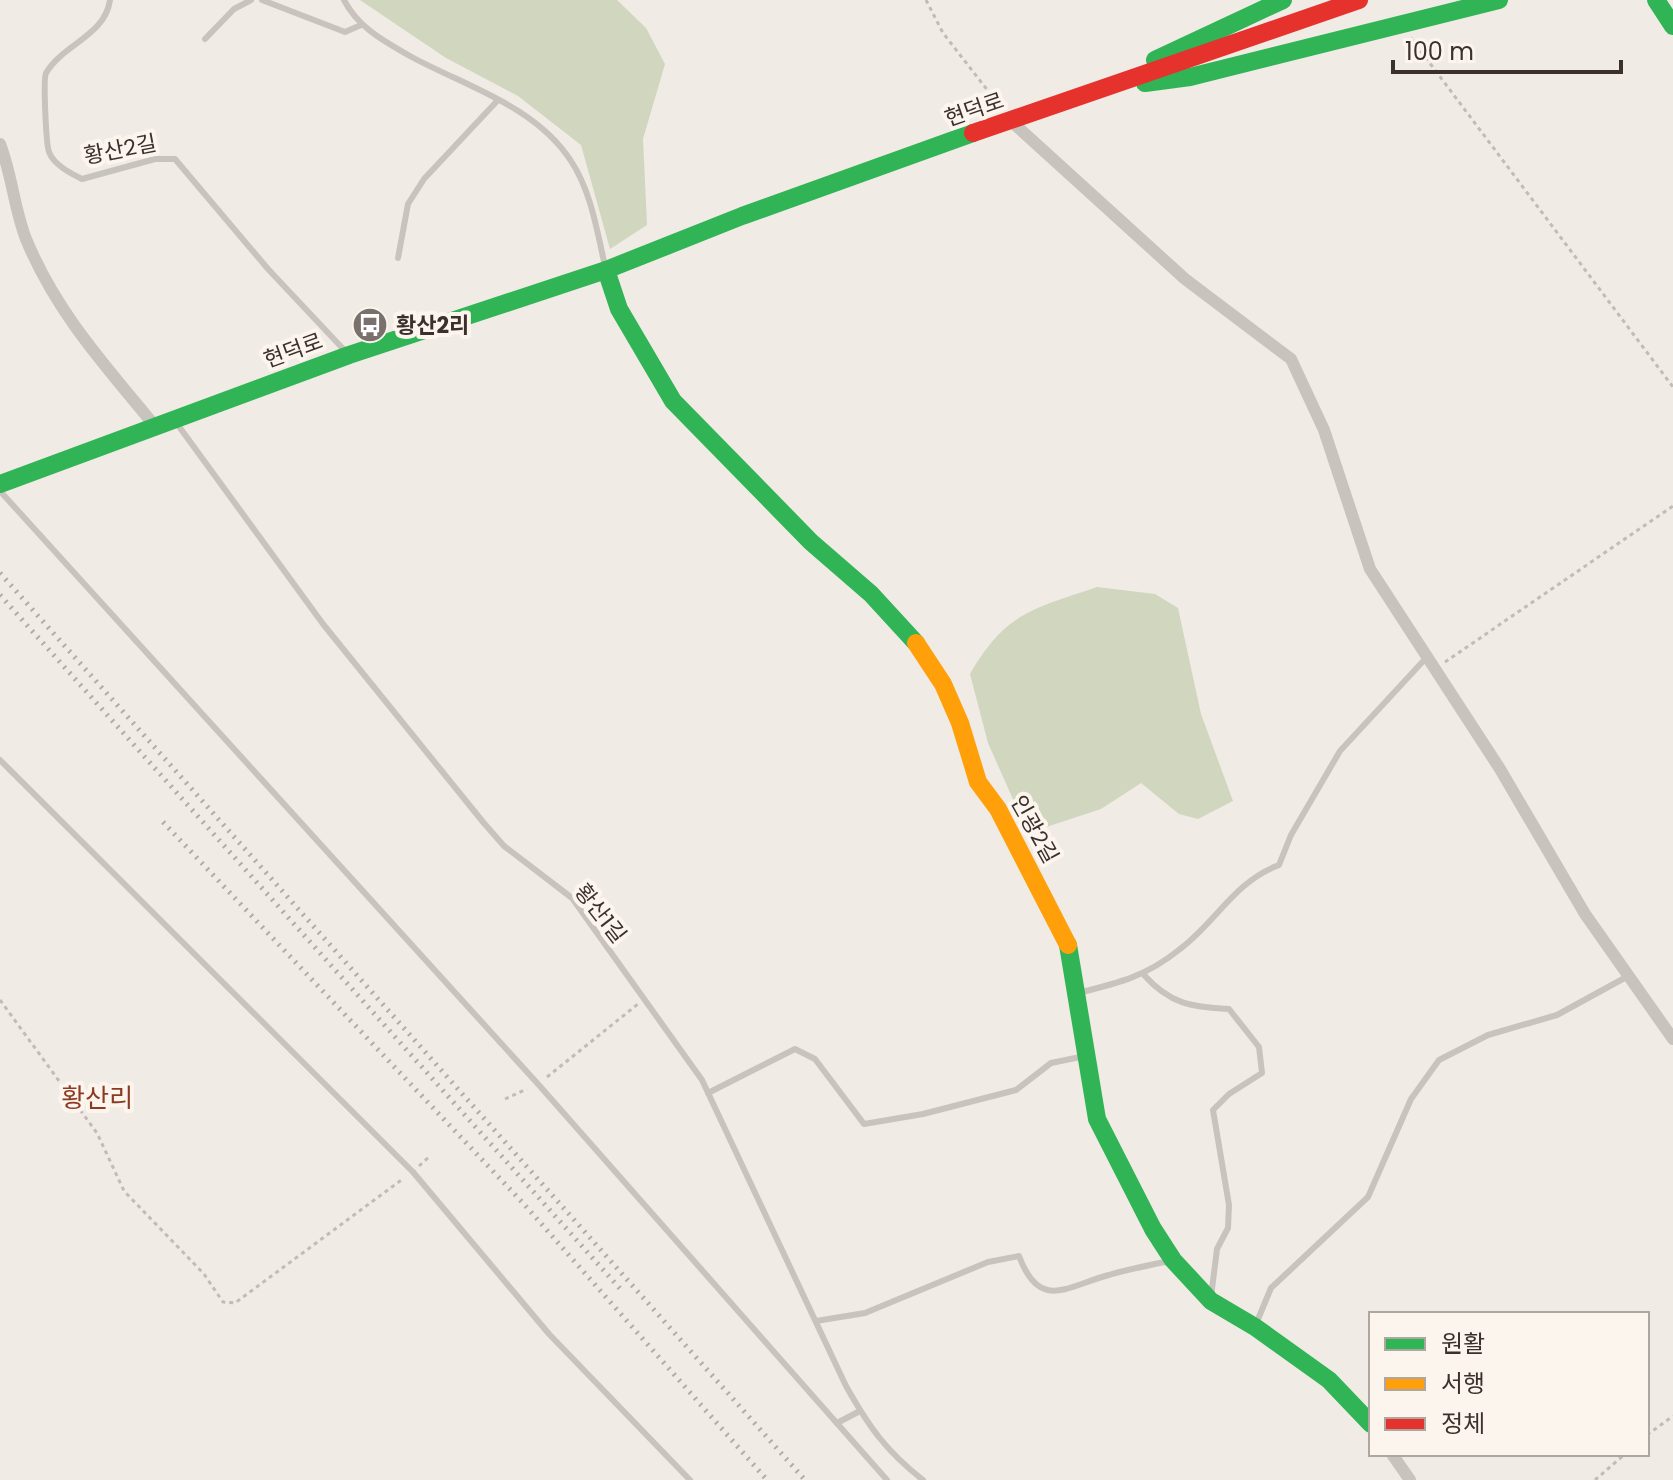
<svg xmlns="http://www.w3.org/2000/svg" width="1673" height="1480" font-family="Poppins,'Noto Sans KR',sans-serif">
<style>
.green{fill:#d1d6bf}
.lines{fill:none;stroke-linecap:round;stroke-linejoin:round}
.path{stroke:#c2bbb6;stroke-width:3;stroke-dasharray:4 4;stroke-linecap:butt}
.lane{stroke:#c9c3be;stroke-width:6}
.street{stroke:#c9c3be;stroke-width:12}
.fast{stroke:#30b455;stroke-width:18}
.slow{stroke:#ff9f0a;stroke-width:18}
.jam{stroke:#e5322d;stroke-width:18}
.rail{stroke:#b1aca8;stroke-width:5;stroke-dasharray:2 6;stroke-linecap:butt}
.labels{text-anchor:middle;stroke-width:8;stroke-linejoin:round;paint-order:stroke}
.street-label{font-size:22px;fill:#3b302b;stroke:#fbf5ee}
.poi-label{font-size:22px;font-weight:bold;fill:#3b302b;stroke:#fbf5ee;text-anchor:start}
.quarter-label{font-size:26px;fill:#8c3b22;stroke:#fbf5ee}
</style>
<rect width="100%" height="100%" fill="#f0ebe5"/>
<g class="green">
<polygon points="360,0 617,0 646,28 665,64 643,139 647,225 610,249 581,145 518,96 446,58"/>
<path d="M1097 587 1155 594 1178 608 1201 714 1233 801 1198 819 1179 814 1141 783 1101 809 1028 833 988 743 970 674C1006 612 1033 609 1097 587Z"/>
</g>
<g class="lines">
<g class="path">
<polyline points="926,0 943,33 999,105"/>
<polyline points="1411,38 1673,387"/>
<polyline points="1445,662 1673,506"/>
<polyline points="0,1000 97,1133 124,1191 204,1274 223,1302 235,1303 404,1178"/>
<polyline points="547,1077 638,1004"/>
<polyline points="505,1099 527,1089"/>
<polyline points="419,1166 429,1157"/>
<polyline points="1647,1435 1673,1416"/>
<polyline points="1595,1480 1625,1454"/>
</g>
<g class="lane">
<path d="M110 0C105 36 63 44 46 73 43 79 46 144 49 152 54 165 70 173 82 179L155 159H175L268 269 347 353"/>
<polyline points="262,0 345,32 361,25"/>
<path d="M344 0C358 27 382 40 408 55 464 86 535 105 571 161 591 191 597 231 605 266"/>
<polyline points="205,39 234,9 251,0"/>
<polyline points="398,258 408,204 424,179 498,100"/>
<path d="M175 421 323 624 483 822 504 846 572 898 702 1080 846 1386C869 1427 886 1451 923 1480"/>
<polyline points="0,491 538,1084 887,1480"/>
<polyline points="0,760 413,1172 549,1334 690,1480"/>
<path d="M1144 975C1170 1004 1191 1007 1229 1009L1259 1047 1262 1073 1229 1094 1213 1110 1229 1205 1228 1228 1217 1249 1211 1297"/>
<path d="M1078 993C1119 983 1147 976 1180 949 1217 921 1234 882 1279 865L1291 835 1340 751 1426 658"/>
<polyline points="708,1093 795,1049 815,1059 864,1124 923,1114 1016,1090 1051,1063 1085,1056"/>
<path d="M816 1321 865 1313 988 1262 1019 1256C1040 1312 1067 1286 1109 1275 1129 1269 1150 1265 1170 1261"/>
<polyline points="1256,1324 1271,1288 1368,1197 1411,1099 1439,1060 1488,1035 1557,1015 1630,975"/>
<polyline points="837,1423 860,1411"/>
</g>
<g class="street">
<polyline points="1012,122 1185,279 1291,359 1324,430 1370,569 1500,769 1585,914 1673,1039"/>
<path d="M0 144C12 175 14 208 26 239 56 312 104 364 154 425"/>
<polyline points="1392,1454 1410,1480"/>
</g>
<g class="fast">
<polyline points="1656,0 1673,26"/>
<polyline points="1155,60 1283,0"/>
<polyline points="1145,83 1190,77 1499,0"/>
<polyline points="606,270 619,309 673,401 811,542 871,594 916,643"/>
<polyline points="0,484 349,355 606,270 742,216 973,133"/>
<polyline points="1068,945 1097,1119 1153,1229 1173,1260 1211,1301 1255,1327 1329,1380 1371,1424"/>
</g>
<polyline class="slow" points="916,643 943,684 960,723 978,782 998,809 1068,945"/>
<polyline class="jam" points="973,133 1359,0"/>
<g class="rail">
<polyline points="0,573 805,1480"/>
<polyline points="0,595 623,1292"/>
<polyline points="163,822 523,1203 767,1480"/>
</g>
</g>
<defs>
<symbol id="bus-disc" viewBox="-11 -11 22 22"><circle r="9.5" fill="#7a716c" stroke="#fbf5ee"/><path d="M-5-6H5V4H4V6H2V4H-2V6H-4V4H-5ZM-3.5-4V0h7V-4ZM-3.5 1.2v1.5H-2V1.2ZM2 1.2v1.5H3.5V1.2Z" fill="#fff"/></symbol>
</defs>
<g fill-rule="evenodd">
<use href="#bus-disc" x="350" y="305" width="40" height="40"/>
</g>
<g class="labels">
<g class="street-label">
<text transform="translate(974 109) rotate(-19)" y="8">현덕로</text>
<text transform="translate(120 149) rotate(-11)" y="8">황산2길</text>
<text transform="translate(293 350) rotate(-20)" y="8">현덕로</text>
<text transform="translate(1035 829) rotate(61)" y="8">인광2길</text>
<text transform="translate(601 913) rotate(52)" y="8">황산1길</text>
</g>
<g class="poi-label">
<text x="396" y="333">황산2리</text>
</g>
<g class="quarter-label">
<text x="97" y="1107">황산리</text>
</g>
</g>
<rect x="1369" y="1312" width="280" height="144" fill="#fbf5ee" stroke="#aea6a0" stroke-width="2"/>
<rect x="1385" y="1338" width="40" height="12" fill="#30b455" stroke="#aea6a0" stroke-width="2"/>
<text x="1441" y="1352" font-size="24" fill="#3b302b">원활</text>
<rect x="1385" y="1378" width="40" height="12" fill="#ff9f0a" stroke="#aea6a0" stroke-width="2"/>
<text x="1441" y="1392" font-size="24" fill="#3b302b">서행</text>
<rect x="1385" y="1418" width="40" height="12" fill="#e5322d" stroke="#aea6a0" stroke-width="2"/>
<text x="1441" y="1432" font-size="24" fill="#3b302b">정체</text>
<path d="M1393 60v12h228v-12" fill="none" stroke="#3b302b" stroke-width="4"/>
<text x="1405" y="60" font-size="24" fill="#3b302b" stroke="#fbf5ee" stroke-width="6" paint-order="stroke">100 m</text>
</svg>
